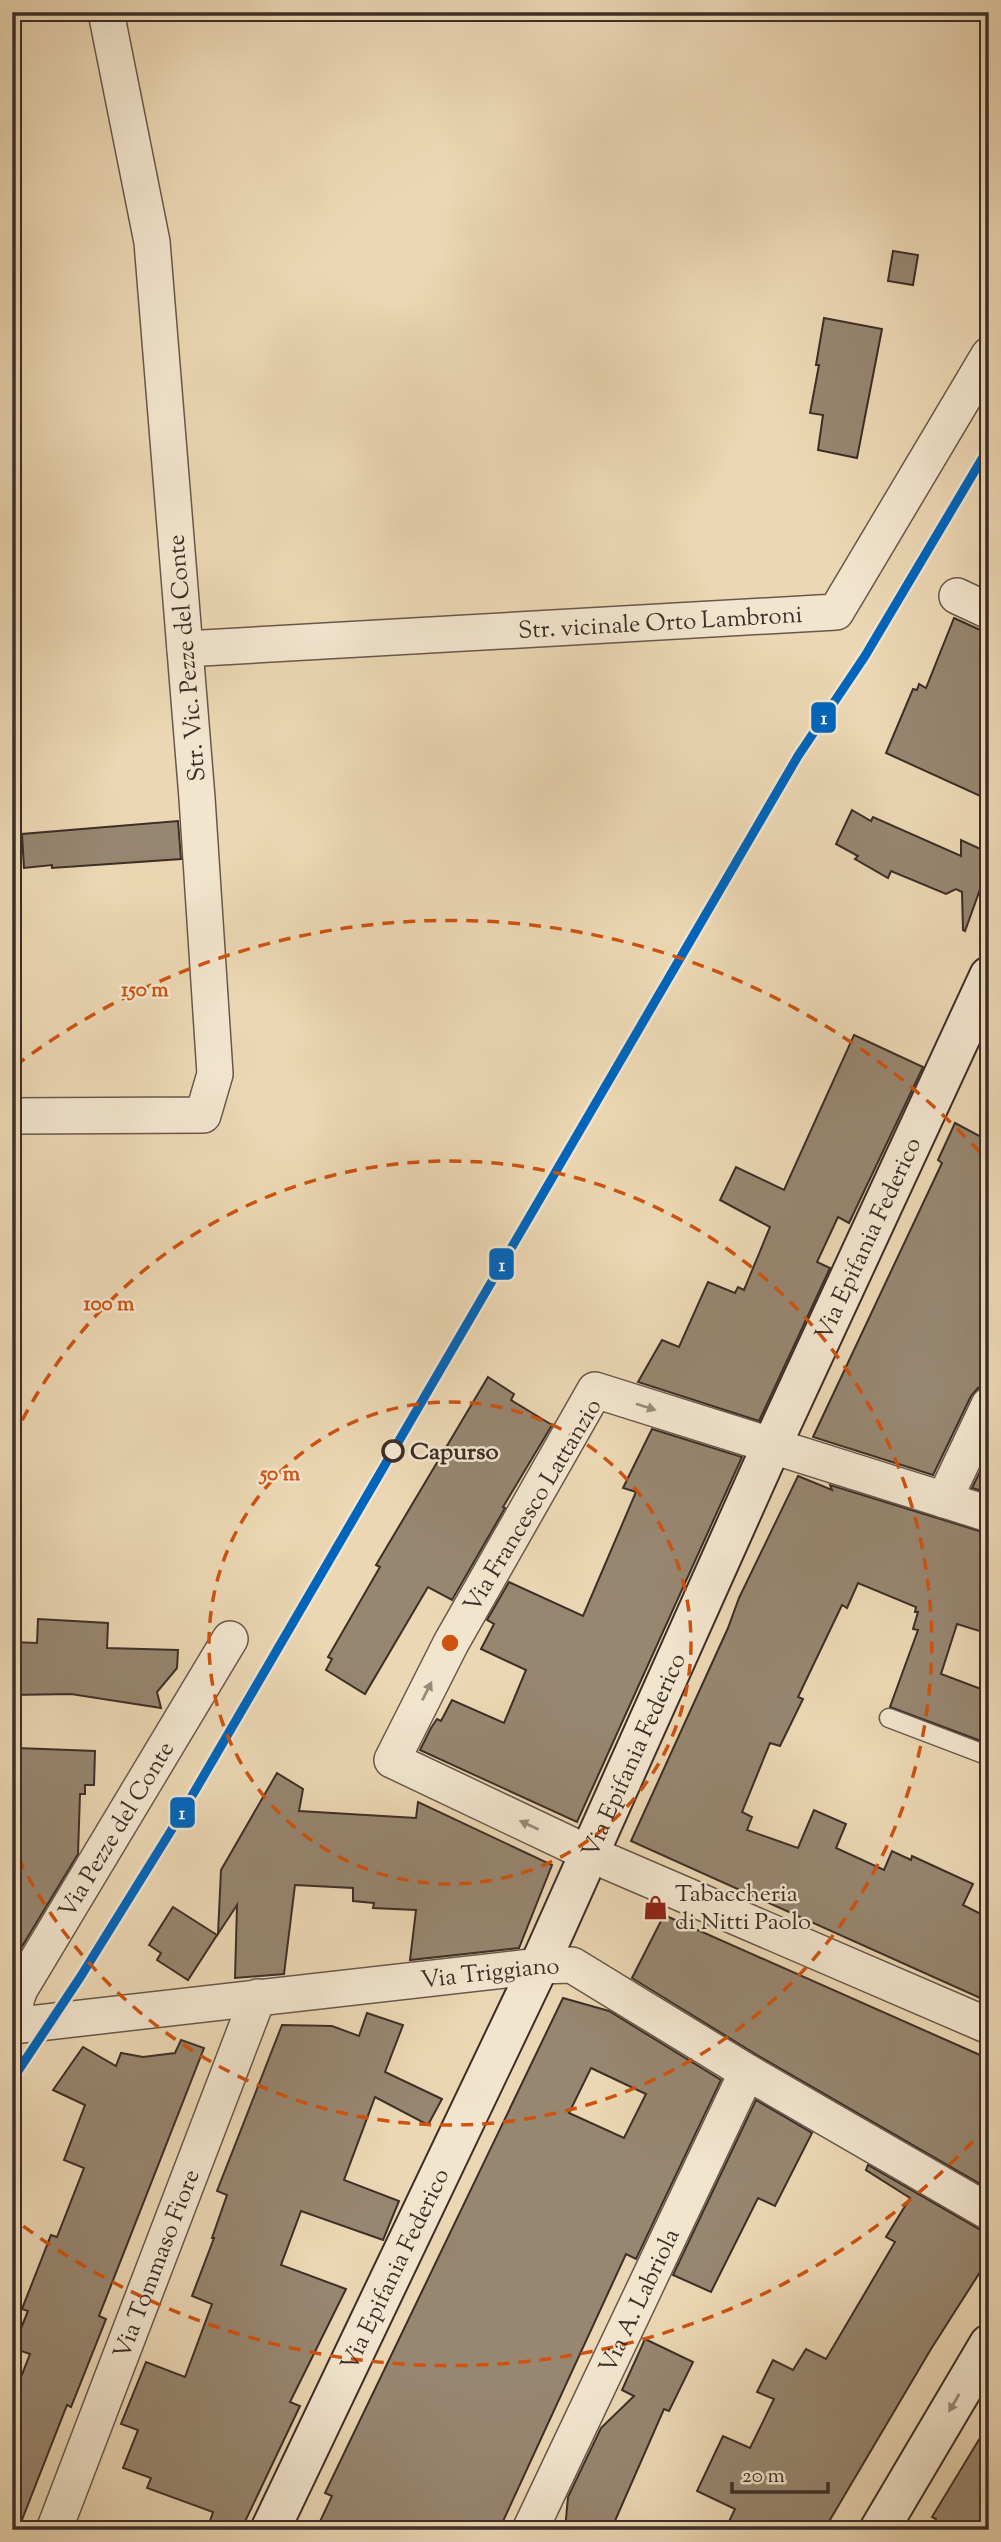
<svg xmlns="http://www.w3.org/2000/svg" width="1001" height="2542" font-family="'Sorts Mill Goudy',serif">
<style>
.building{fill:#978670;stroke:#3d2e28;stroke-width:2;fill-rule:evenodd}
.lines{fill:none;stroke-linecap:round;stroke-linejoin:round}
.lane-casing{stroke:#68584b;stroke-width:21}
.street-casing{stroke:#68584b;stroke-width:38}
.secondary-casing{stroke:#3d2e28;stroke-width:42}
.lane{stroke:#f2e5ce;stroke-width:18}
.street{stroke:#f2e5ce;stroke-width:35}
.secondary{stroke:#f2e5ce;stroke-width:38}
.rail-1-casing{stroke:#f2e5ce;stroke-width:14}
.rail-1{stroke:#0065bd;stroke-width:9}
.oneway{fill:#988a7b}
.ring{fill:none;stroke:#ce5310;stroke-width:3.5;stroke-dasharray:12 9}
.stop-dot{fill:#f2e5ce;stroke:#3d2e28;stroke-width:3.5}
.labels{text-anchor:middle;stroke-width:5;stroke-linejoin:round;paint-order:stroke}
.street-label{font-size:24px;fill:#3d2e28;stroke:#f2e5ce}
.stop-label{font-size:24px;font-weight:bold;fill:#3d2e28;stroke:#f2e5ce;text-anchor:start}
.poi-label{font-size:24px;fill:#3d2e28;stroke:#f2e5ce;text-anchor:start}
.centre{fill:#ce5310;stroke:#f2e5ce;stroke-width:3.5}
.ring-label{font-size:21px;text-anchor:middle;font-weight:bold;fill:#ce5310;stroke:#f2e5ce;stroke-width:5;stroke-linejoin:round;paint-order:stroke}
.line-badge{stroke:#f2e5ce;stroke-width:2.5}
.badge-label{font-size:19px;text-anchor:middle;font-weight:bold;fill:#fff}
</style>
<rect width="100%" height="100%" fill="#ebd7b3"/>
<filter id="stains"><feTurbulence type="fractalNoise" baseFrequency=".00286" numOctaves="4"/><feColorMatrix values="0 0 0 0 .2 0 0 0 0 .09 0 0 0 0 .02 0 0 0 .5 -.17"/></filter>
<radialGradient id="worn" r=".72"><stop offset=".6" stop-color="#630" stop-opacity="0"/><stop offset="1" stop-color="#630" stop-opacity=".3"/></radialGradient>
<g class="building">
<polygon points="893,251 918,255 913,285 888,281"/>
<polygon points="824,318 882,329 857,458 818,450 823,415 810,413 819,365 816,365"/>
<polygon points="954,618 989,634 989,800 886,753 913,689 917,690 919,684 926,688"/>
<polygon points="852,810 871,821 873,817 961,856 961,840 989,853 989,888 982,884 965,931 963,930 962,892 956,889 946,894 891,871 888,878 855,859 858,856 836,844"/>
<polygon points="178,821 181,859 52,868 52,865 24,868 22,834"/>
<polygon points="854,1035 923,1067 849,1223 838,1217 817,1262 830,1268 759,1421 638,1382 662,1340 679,1347 708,1282 735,1293 738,1287 744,1290 770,1227 720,1200 736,1167 784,1190"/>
<polygon points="955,1123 989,1141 989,1385 978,1388 971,1396 933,1475 813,1437 942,1163 938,1160"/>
<polygon points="488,1377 514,1394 511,1400 552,1425 503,1507 505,1508 452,1600 428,1587 365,1694 326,1670 332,1659 328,1657 380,1567 376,1565"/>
<polygon points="652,1429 742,1457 577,1822 420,1750 431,1728 437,1719 441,1721 452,1700 504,1723 526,1670 481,1649 494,1624 487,1620 509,1582 583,1616 636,1492 623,1488"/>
<polygon points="989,1453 989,1493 972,1488"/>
<polygon points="798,1476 832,1490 830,1485 989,1534 989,1634 957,1624 941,1674 989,1692 989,1744 890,1707 918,1630 913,1629 918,1612 915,1612 916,1607 858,1583 847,1608 842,1605 798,1697 803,1699 780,1746 770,1743 742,1812 752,1817 747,1830 798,1848 814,1810 846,1824 836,1848 884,1870 892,1851 911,1860 912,1856 973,1884 963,1905 989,1918 989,2002 631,1841 728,1628 739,1598"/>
<polygon points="38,1619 108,1623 107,1648 178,1650 177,1668 157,1692 161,1708 71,1694 12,1695 12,1642 37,1643"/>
<polygon points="17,1748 95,1751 94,1785 85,1785 85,1794 80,1794 78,1854 12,1963 12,1754 17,1755"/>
<polygon points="277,1773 303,1789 299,1811 416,1818 418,1802 552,1865 519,1948 410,1960 416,1910 373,1908 374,1903 353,1901 353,1888 295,1885 284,1974 235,1978 237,1905 218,1934 221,1870"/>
<polygon points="173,1907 217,1935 188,1980 157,1960 161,1953 149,1945"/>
<polygon points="664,1915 989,2059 989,2189 757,2055 632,1978"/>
<path d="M563 1998 609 2011 721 2080 636 2259 626 2254 499 2530H316L332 2496 325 2493ZM591 2068 646 2094 624 2138 569 2113Z"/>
<polygon points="367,2013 403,2025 385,2072 442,2099 428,2125 375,2097 344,2180 399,2201 383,2240 301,2211 281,2265 346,2289 290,2402 300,2406 241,2530 225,2530 209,2524 213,2512 147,2488 151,2478 123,2468 138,2430 121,2424 146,2362 185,2377 212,2304 192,2296 214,2238 212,2238 227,2195 217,2191 282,2025 332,2026 359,2036"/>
<polygon points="181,2040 204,2048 99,2316 106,2319 71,2407 67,2405 18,2530 12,2530 12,2400 30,2354 13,2348 28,2311 22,2309 51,2235 57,2237 84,2168 64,2160 85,2105 53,2090 83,2047 116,2066 121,2053 143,2057 175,2053"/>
<polygon points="756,2100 812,2133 775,2206 758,2198 711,2292 673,2275"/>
<polygon points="868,2165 979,2229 989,2232 989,2258 931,2349 824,2530 725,2530 735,2509 697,2491 723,2436 750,2448 774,2399 757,2392 773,2360 793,2370 806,2349 826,2359 895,2242 886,2237 910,2198 866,2170"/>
<polygon points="645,2339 693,2362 669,2411 664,2409 611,2530 565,2530 568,2497 601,2428 634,2396 622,2390"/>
<polygon points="989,2423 989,2530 930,2530 936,2519 932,2517"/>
</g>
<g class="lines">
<defs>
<polyline id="lane" points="889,1718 989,1756"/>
<g id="street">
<polyline points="957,596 989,611"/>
<path id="s1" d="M185 649 836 612 989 355"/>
<polyline points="12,1116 203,1115 215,1074 197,798 152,242 106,12"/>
<polyline points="944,1500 989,1405"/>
<polyline points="989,1514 595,1390 451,1643 392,1760 590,1854 989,2026"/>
<path id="s2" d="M12 2026 539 1966 572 1965 747 2072 989 2212"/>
<path id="s3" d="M15 2026 16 2000 20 1989 230 1639"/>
<path id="s4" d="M54 2530 258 1997"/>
<path id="s5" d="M530 2530 747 2072"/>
</g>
<g id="secondary">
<path id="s6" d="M270 2530 539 1966 771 1447 989 976"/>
<polyline points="879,2530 989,2344"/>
</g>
</defs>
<use href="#lane" class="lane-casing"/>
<use href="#street" class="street-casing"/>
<use href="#secondary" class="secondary-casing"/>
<use href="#lane" class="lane"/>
<use href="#street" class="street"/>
<use href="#secondary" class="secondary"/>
<defs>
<polyline id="rail-1" points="12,2080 81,1976 182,1813 798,756 865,656 989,447"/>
</defs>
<use href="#rail-1" class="rail-1-casing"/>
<use href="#rail-1" class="rail-1"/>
</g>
<defs><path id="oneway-solid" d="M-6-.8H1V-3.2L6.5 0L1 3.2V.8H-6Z" transform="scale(1.75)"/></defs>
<g class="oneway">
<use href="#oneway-solid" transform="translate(646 1407) rotate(18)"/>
<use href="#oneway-solid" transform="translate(427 1691) rotate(-63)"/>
<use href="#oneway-solid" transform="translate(529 1825) rotate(-155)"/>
<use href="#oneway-solid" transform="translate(954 2403) rotate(120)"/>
</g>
<g class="ring">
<circle cx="450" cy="1643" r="241"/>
<path d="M13 1439A482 482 0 1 1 13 1847"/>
<path d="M987 2126A722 722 0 0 1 15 2220M15 1066A722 722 0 0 1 987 1160"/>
</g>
<defs>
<symbol id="shop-bare" viewBox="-9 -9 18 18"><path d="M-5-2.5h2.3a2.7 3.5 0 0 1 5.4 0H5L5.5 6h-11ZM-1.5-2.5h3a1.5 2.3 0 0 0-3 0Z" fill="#8f2418" stroke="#f2e5ce" stroke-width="2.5" paint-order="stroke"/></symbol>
</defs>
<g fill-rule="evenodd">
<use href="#shop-bare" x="638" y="1890" width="35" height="35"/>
</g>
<circle class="stop-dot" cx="393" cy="1451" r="10"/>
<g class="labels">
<g class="street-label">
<text dy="8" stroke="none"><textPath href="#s1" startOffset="476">Str. vicinale Orto Lambroni</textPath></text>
<text transform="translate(186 658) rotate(-95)" y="8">Str. Vic. Pezze del Conte</text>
<text dy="8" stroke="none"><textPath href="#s6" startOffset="1423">Via Epifania Federico</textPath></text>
<text transform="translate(532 1505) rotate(-59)" y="8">Via Francesco Lattanzio</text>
<text dy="8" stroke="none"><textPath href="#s6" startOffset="856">Via Epifania Federico</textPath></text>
<text dy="8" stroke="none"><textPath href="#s3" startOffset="224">Via Pezze del Conte</textPath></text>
<text dy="8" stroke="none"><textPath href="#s2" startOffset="481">Via Triggiano</textPath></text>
<text dy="8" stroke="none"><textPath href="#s4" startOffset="285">Via Tommaso Fiore</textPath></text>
<text dy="8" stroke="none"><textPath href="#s6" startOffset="289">Via Epifania Federico</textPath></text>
<text dy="8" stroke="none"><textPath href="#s5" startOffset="254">Via A. Labriola</textPath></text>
</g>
<g class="stop-label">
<text x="410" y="1459">Capurso</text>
</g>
<g class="poi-label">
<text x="675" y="1901">Tabaccheria<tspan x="675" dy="28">di Nitti Paolo</tspan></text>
</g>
</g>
<circle cx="450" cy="1643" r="10" class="centre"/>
<g class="ring-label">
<text x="145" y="996">150 m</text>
<text x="109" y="1310">100 m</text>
<text x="280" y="1480">50 m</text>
</g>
<g class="line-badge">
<rect x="810" y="701" width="27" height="33" rx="7" fill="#0065bd"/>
<rect x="488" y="1247" width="27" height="34" rx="7" fill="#0065bd"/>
<rect x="169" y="1796" width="27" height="33" rx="7" fill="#0065bd"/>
</g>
<g class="badge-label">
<text x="824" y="724">1</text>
<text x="502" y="1271">1</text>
<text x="182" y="1819">1</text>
</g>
<rect width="1001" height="2542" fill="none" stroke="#ebd7b3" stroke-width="42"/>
<rect x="14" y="14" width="973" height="2514" fill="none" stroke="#3d2e28" stroke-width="3.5"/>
<rect x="21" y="21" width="959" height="2500" fill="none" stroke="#3d2e28" stroke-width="2"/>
<path d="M732 2482v10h96v-10" fill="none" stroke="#3d2e28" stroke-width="3.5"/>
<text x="742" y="2482" font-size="21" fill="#3d2e28" stroke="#f2e5ce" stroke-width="5" paint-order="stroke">20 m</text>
<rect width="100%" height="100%" filter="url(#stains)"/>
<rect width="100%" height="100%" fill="url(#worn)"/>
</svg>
